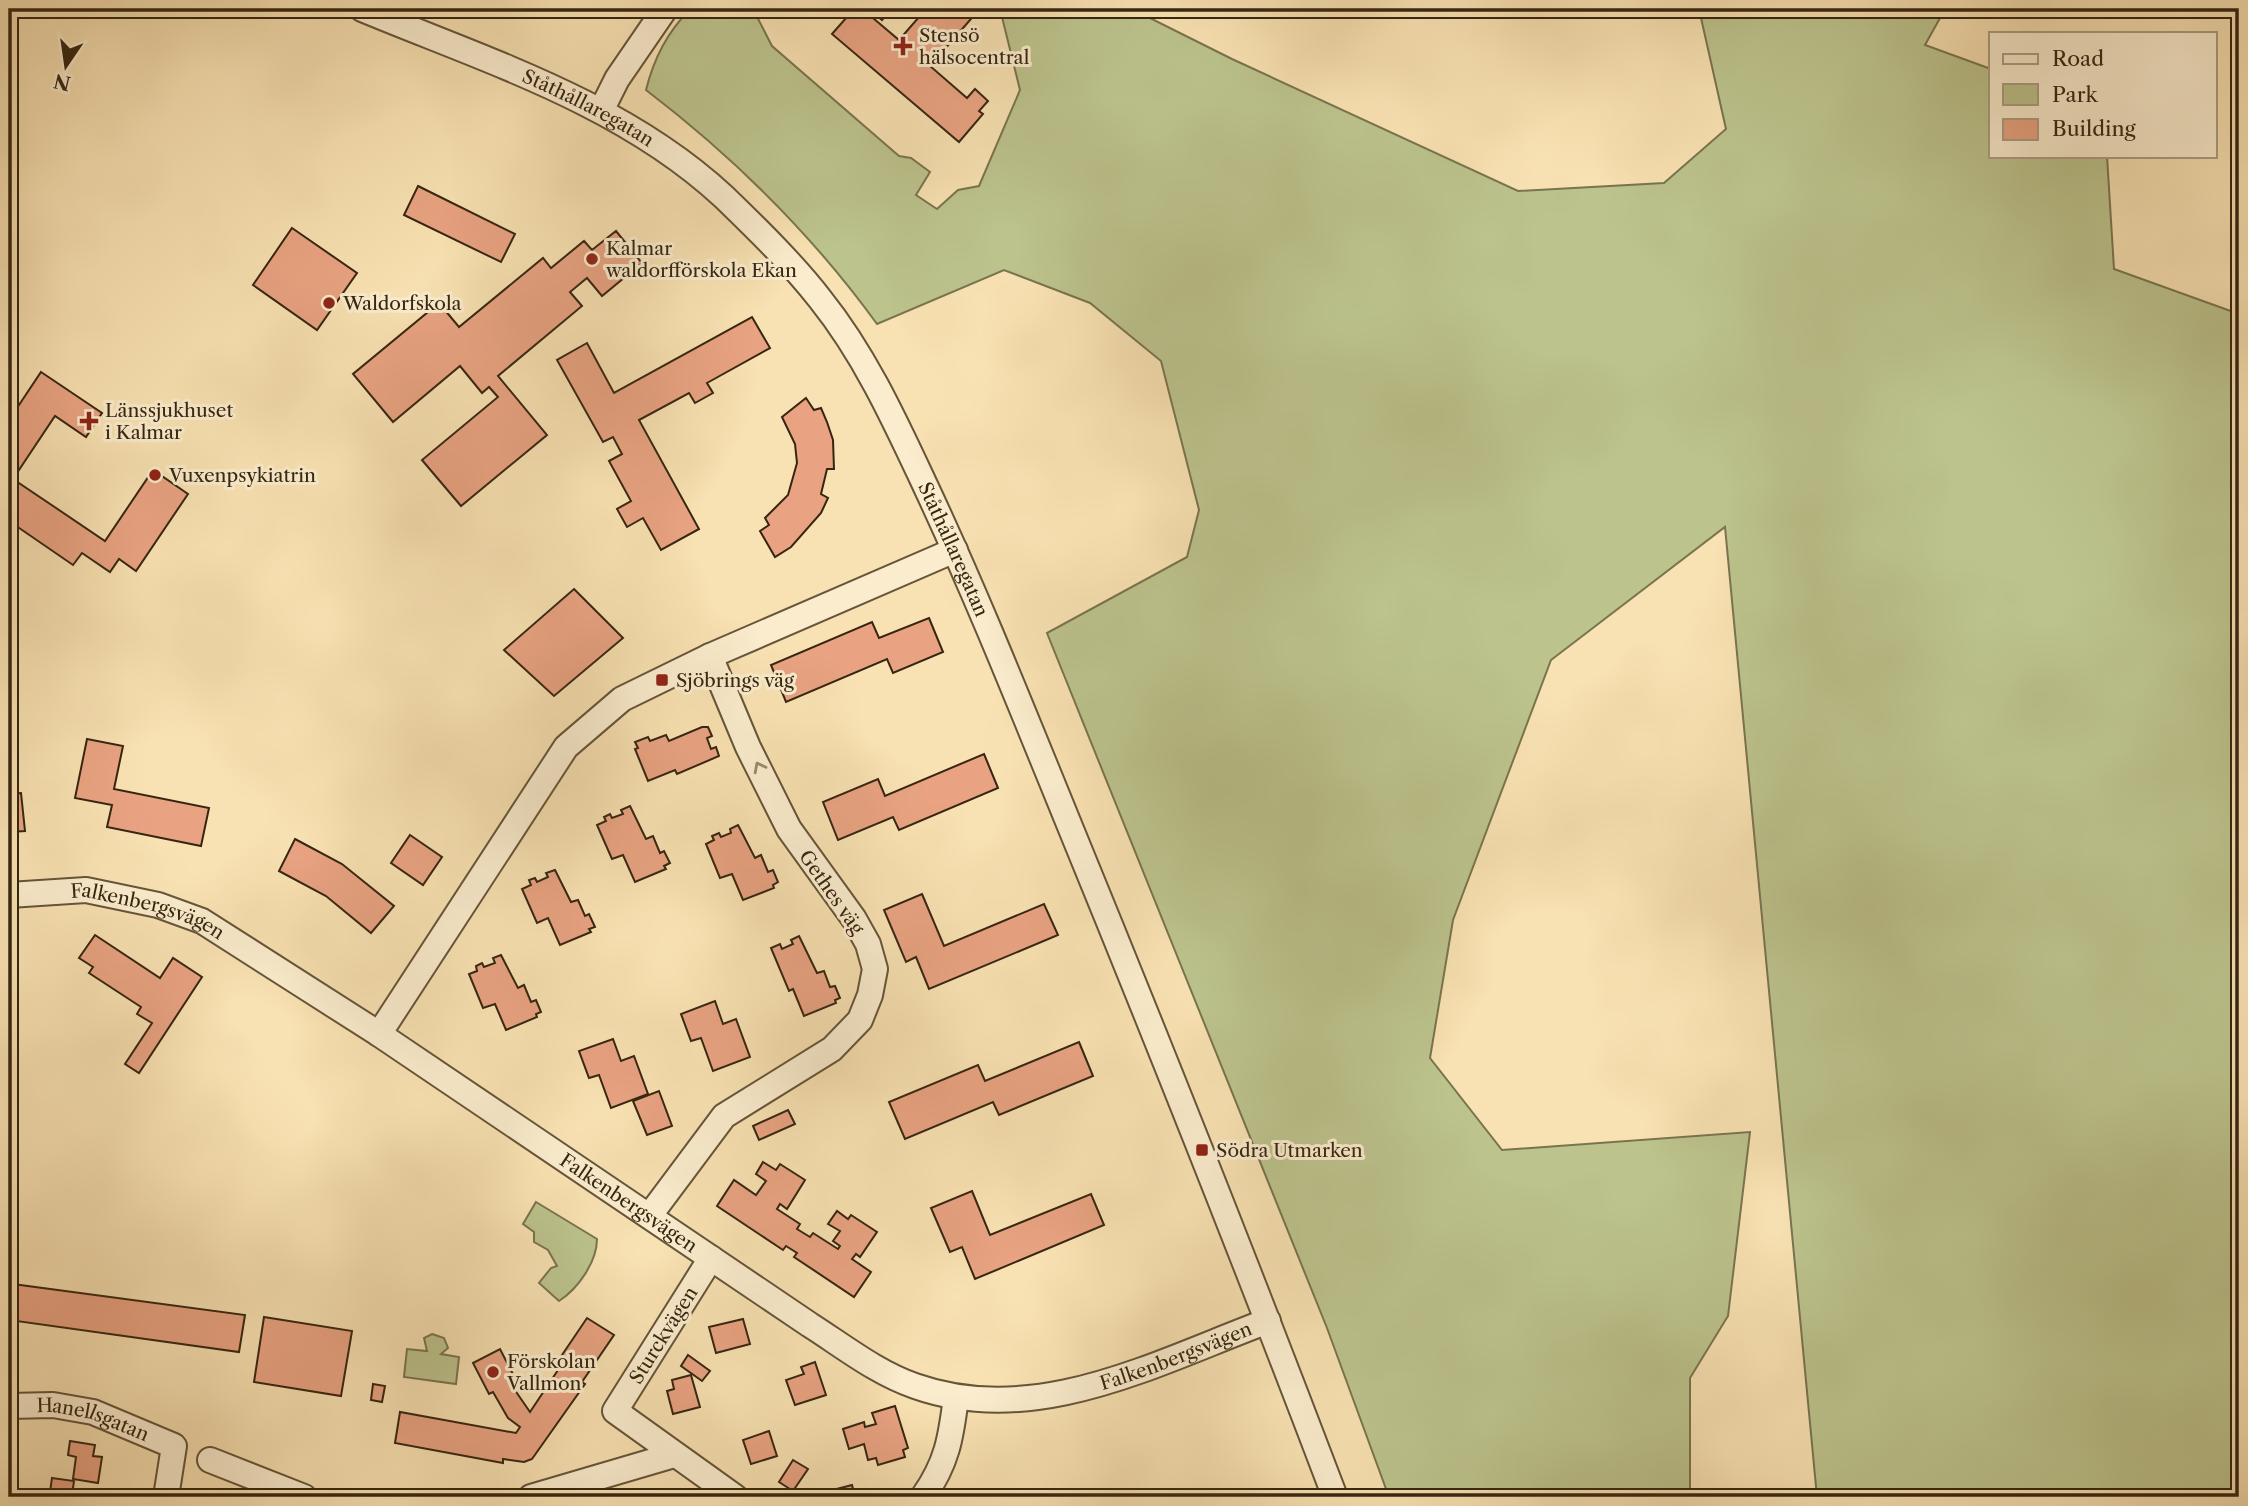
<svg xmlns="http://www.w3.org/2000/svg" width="2248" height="1506" font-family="'Libre Caslon Text',serif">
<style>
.green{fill:#bcc38d;stroke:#79744f;stroke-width:2}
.building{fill:#e9a382;stroke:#362611;stroke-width:2}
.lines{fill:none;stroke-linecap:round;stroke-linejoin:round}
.street-casing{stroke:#665539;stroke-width:28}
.street{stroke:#faeccd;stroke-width:24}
.oneway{stroke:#98896f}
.poi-dot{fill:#8f2418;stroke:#faeccd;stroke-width:2.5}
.labels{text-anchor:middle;stroke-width:6;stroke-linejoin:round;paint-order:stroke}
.poi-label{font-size:19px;fill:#362611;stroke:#faeccd;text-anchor:start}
.street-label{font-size:19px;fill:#362611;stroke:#faeccd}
</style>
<rect width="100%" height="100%" fill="#f8e1b2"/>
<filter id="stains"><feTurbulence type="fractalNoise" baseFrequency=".00286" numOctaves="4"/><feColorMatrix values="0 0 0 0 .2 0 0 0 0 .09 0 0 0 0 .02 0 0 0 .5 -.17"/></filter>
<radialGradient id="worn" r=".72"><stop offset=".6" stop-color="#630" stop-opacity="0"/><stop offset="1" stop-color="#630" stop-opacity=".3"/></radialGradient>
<g class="green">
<path d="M690 9H753L772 46 899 156 911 158 930 172 916 195 937 209 958 190 979 186 1020 90 1000 9H1132L1232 59 1518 191 1664 183 1726 129 1699 9H1945L1925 45 1991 69V156H2107L2114 269 2239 314V1497H1817L1725 527 1551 660 1453 920 1430 1058 1502 1150 1750 1132 1728 1316 1690 1378V1497H1389L1327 1328 1047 633 1187 557 1199 510 1161 361 1090 303 1004 270 877 324C811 233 735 158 646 90 654 58 667 33 690 9Z"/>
<path d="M536 1202 597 1239C597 1261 579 1288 559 1301L539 1283 551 1268 557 1266 548 1250 534 1242V1232L523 1224Z"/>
<polygon points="432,1334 444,1338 448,1348 441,1354 459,1357 456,1384 404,1377 407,1349 427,1351 424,1338"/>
</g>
<g class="building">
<polygon points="854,9 891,9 882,20 870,10 867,13 899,40 926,9 974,9 977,12 930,66 967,98 975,89 988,101 979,111 983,114 959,142 832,34"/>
<polygon points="9,138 18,151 9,158"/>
<polygon points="418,186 515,234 501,262 404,215"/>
<polygon points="292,228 357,273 317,330 253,285"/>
<polygon points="616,231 642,263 602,296 587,278 570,292 582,306 498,376 547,435 461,506 422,460 498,397 489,387 482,393 460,366 393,422 353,374 439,303 459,327 543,258 551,268 584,241 592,250"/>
<polygon points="752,317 770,348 707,383 713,393 695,403 689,393 639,420 699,529 661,550 643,518 627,527 617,509 631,501 609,461 622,454 613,437 603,442 557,360 587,343 614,393"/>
<polygon points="41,372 102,413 86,437 55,416 13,479 105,541 153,470 188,494 136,571 119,559 110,572 82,553 73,565 9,521 9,420"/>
<polygon points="806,398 814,410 821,408 827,422 833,440 834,469 827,469 821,494 828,498 821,513 791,547 775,557 760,531 769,525 765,518 788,495 797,463 795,444 782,417"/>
<polygon points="574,589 623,638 554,696 504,650"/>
<polygon points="929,618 943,652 893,673 887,659 786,702 771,665 872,622 879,638"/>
<polygon points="702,727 708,727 712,736 707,738 711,749 716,747 719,756 677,774 675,770 648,781 635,749 638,748 635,742 648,737 650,741 666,735 669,741"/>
<polygon points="87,739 123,746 114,789 209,808 201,846 107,827 112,805 75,798"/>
<polygon points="984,754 998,788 899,830 893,817 838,840 823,802 878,779 885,796"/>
<polygon points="21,793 25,831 9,832 9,794"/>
<polygon points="630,806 646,839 653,836 660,853 664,851 670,863 664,866 666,869 635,882 623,855 612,859 597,825 606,821 604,817 610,814 612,818 623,814 621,810"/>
<polygon points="738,825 755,858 761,855 768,872 773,870 778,882 773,885 774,888 743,900 732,874 720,878 706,844 714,840 712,836 719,833 721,837 731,833 730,829"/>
<polygon points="410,835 442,857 423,885 391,863"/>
<polygon points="295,839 342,864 394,906 371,933 326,896 279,871"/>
<polygon points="555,870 571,902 578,900 585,916 589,914 595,927 589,929 591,932 560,945 548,918 537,923 522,889 531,885 529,880 535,878 537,882 548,877 546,873"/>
<polygon points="922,894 944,946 1044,904 1058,935 929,989 916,957 906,962 884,910"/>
<polygon points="95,935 160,978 173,958 202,977 139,1073 125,1064 152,1023 137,1014 141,1007 89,973 93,967 79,958"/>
<polygon points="799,936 817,973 824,971 830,987 835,986 840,998 835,1000 836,1003 804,1016 793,989 789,991 771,948 780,944 782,949 793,944 791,940"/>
<polygon points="501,955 518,988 524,985 531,1002 536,1000 541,1012 536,1014 537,1017 506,1030 495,1004 483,1008 469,974 477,971 476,966 482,963 484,967 495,963 493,958"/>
<polygon points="715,1001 723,1024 736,1019 750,1057 713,1071 701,1038 691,1041 681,1014"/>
<polygon points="613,1039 621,1061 634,1056 648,1094 611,1108 599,1075 589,1078 579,1051"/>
<polygon points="1079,1042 1093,1076 999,1115 993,1102 905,1139 889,1102 978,1065 985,1081"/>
<polygon points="659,1091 672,1126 647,1135 633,1101"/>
<polygon points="788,1110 795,1124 759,1140 753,1126"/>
<polygon points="763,1162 776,1170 780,1164 805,1180 787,1209 780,1204 777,1209 800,1224 797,1229 810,1237 813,1233 838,1249 840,1246 833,1241 840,1231 828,1224 837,1211 848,1219 851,1215 877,1232 860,1257 856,1254 852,1259 871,1272 854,1297 794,1257 797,1253 786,1246 783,1250 717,1206 734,1180 756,1195 766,1181 756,1174"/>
<polygon points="972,1191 990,1235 1091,1194 1104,1225 975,1279 962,1247 950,1252 931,1208"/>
<polygon points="9,1279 13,1284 245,1315 239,1352 9,1320"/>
<polygon points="264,1317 352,1331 341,1396 254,1382"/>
<polygon points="587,1318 614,1335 582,1382 585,1384 532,1459 524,1462 503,1459 503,1463 395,1443 400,1412 516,1433 520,1427 508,1418 493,1392 489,1394 473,1363 500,1349 516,1380 510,1383 530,1412 564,1361 560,1358"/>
<polygon points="743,1319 750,1344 716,1353 709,1327"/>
<polygon points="688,1355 710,1371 702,1381 681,1366"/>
<polygon points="815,1362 826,1395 795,1405 786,1380 804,1374 801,1367"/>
<polygon points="691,1375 700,1407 673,1414 667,1391 674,1389 672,1380"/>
<polygon points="373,1384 385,1386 382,1402 371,1400"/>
<polygon points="895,1406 908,1448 903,1450 905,1457 878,1465 876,1458 868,1460 864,1444 849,1449 843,1429 864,1422 865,1427 876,1424 872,1413"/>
<polygon points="769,1431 777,1456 751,1464 743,1440"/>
<polygon points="70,1441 95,1445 93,1456 102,1457 98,1483 73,1479 76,1457 68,1455"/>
<polygon points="793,1460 808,1469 793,1491 779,1482"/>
<polygon points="52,1478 74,1481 72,1495 50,1492"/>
<polygon points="852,1485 855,1497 822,1497 821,1493"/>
</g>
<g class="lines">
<defs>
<g id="street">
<path id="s1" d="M362 9C487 61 623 103 724 197 757 229 792 263 820 299 865 355 895 421 925 485 978 598 1024 714 1071 829 1162 1051 1250 1273 1335 1497"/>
<polyline points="601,111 617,79 665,9"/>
<path id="s2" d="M9 895 86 890 158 905 202 921 379 1034 810 1325C843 1346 877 1373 915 1386 1036 1429 1157 1362 1268 1321"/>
<polyline points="379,1034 566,747 622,699 710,656 955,550"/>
<polyline points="650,1215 724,1116 832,1049 860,1020 870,995 875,969 868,944 854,919 789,829 748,747 710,656"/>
<polyline points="711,1258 615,1411 735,1497"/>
<path id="s3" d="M9 1406 53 1405 93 1412 174 1446 166 1497"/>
<polyline points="210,1460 304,1497"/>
<polyline points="531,1497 674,1455"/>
<path d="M923 1497C947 1463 951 1438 956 1397"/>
</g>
</defs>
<use href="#street" class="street-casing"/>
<use href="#street" class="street"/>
</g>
<defs><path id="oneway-chevron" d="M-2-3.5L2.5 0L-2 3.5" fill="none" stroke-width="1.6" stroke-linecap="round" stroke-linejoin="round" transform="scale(1.75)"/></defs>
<use class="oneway" href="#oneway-chevron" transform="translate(759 767) rotate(-117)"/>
<g class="poi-dot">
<path d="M899.5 35.5h7v7h7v7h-7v7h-7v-7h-7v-7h7z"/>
<circle cx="592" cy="259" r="7"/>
<circle cx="329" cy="303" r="7"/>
<path d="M85.5 410.5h7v7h7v7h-7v7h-7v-7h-7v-7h7z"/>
<circle cx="155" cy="475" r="7"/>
<rect x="655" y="673" width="14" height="14" rx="3.5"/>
<rect x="1195" y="1143" width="14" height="14" rx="3.5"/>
<circle cx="493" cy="1372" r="7"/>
</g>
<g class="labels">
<g class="poi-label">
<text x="919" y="42">Stensö<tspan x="919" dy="22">hälsocentral</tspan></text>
<text x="606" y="255">Kalmar<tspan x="606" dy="22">waldorfförskola Ekan</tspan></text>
<text x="343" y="310">Waldorfskola</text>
<text x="105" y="417">Länssjukhuset<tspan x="105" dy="22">i Kalmar</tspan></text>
<text x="169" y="482">Vuxenpsykiatrin</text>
<text x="676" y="687">Sjöbrings väg</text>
<text x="1216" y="1157">Södra Utmarken</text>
<text x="507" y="1368">Förskolan<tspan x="507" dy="22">Vallmon</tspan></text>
</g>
<g class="street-label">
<text dy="7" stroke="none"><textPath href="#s1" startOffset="247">Ståthållaregatan</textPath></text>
<text dy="7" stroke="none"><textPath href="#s1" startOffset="835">Ståthållaregatan</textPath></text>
<text transform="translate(832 892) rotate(55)" y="7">Gethes väg</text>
<text dy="7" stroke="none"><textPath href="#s2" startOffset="142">Falkenbergsvägen</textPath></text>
<text dy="7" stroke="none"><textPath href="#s2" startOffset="709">Falkenbergsvägen</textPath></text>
<text transform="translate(663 1335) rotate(-58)" y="7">Sturckvägen</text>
<text dy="7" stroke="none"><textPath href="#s2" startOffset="1318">Falkenbergsvägen</textPath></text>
<text dy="7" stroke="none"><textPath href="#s3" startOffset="86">Hanellsgatan</textPath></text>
</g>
</g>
<rect width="2248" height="1506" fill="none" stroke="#f8e1b2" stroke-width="35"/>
<rect x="10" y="10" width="2227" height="1485" fill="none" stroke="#362611" stroke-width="3.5"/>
<rect x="18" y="18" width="2213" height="1471" fill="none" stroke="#362611" stroke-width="2"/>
<rect x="1989" y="32" width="228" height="126" fill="#faeccd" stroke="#ac9d82" stroke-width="2"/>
<rect x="2003" y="54" width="35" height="10" fill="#faeccd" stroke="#ac9d82" stroke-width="2"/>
<text x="2052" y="66" font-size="21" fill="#362611">Road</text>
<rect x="2003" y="84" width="35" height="21" fill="#bcc38d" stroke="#ac9d82" stroke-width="2"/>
<text x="2052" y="102" font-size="21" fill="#362611">Park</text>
<rect x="2003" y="119" width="35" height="21" fill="#e9a382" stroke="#ac9d82" stroke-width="2"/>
<text x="2052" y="136" font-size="21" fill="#362611">Building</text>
<g transform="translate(66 66) rotate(193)" stroke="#faeccd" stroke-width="5" paint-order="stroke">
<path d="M0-5L12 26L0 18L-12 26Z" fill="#362611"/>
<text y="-10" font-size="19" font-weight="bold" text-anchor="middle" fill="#362611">N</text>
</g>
<rect width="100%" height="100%" filter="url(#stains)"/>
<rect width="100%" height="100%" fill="url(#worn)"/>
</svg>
